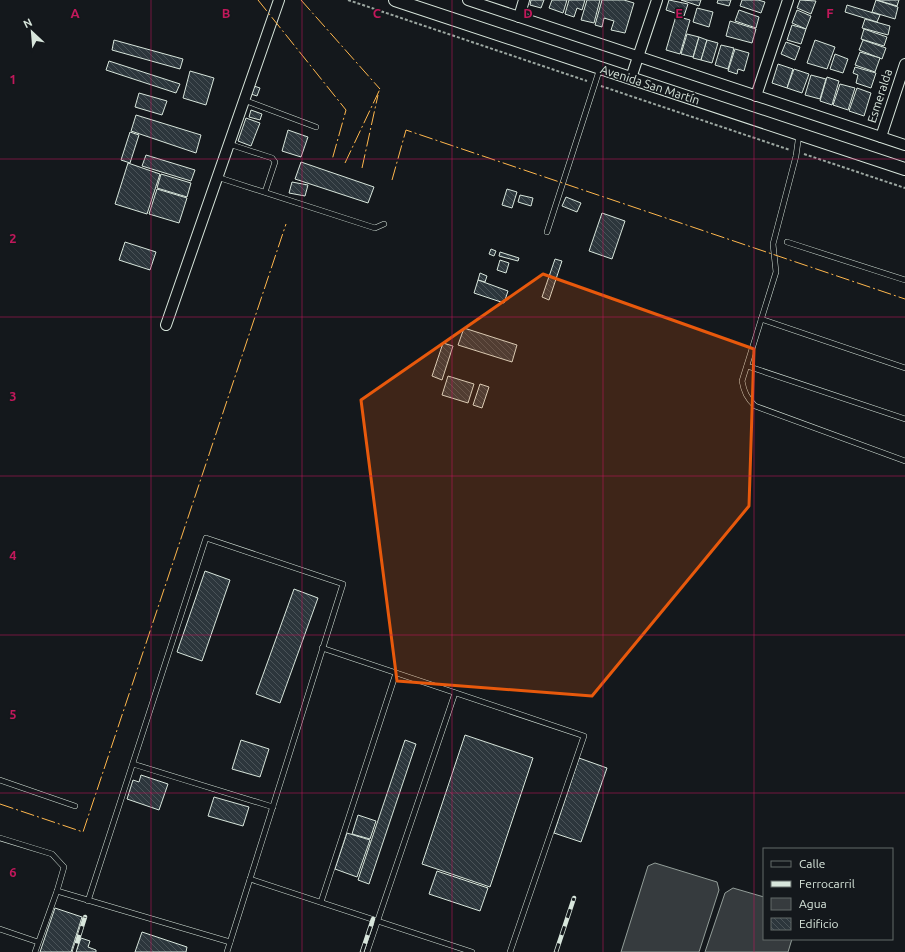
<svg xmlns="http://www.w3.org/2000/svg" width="905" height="952" font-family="Ubuntu,sans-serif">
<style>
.water{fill:#363b3e;stroke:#939e99}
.building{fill:url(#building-back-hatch);stroke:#d8e6dc}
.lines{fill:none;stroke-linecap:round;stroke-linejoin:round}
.service-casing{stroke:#d8e6dc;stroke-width:6}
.minor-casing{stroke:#d8e6dc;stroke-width:12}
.tertiary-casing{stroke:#d8e6dc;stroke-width:14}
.path{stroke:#9da8a2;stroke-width:2;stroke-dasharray:3 2;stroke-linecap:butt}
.service{stroke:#14181c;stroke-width:5}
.minor{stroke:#14181c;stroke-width:10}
.tertiary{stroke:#14181c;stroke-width:12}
.rail-casing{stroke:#d8e6dc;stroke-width:4.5}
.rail{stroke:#14181c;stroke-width:3;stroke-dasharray:9;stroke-linecap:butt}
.power{stroke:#ffb74d;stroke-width:1;stroke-dasharray:14 3 2 3;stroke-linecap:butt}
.marked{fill:#e8590c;fill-opacity:0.2;stroke:#e8590c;stroke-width:3;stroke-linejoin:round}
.grid{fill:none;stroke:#c2185b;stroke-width:1;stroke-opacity:0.55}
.labels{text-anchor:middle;stroke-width:3;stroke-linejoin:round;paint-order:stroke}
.street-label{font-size:12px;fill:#d8e6dc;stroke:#14181c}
.grid-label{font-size:13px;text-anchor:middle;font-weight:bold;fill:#c2185b;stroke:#14181c;stroke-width:3;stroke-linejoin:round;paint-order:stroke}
</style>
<defs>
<pattern id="building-back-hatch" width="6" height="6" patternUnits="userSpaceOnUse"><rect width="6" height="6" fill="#2c363c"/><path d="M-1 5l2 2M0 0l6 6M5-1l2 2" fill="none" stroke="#4a5358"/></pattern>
</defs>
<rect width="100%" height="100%" fill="#14181c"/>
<g class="water">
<polygon points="655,863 717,882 719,890 699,952 621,952 648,866"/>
<polygon points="733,888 764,897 764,939 792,939 788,952 705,952 725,893"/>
</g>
<g class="building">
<polygon points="531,0 544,0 541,8 530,5"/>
<polygon points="552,0 567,0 563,13 549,8"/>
<polygon points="569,0 585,0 582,10 577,8 574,17 565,14"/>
<polygon points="587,0 600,0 594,23 581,20"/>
<polygon points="602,0 624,0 634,3 625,33 611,30 614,21 604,18 602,27 595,25"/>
<polygon points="669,0 688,4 684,16 666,10"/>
<polygon points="681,0 701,0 699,6"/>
<polygon points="718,0 731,0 729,6 717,3"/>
<polygon points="742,0 758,0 765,2 761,13 740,6"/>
<polygon points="800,0 816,1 811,14 797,8"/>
<polygon points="876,0 898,7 895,19 872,12"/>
<polygon points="877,0 899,0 897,6"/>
<polygon points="847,5 880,15 877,22 845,12"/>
<polygon points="697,8 713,12 709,27 693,22"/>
<polygon points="739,10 759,17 756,28 735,21"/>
<polygon points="797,10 811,16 806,29 792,23"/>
<polygon points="676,16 690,20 680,54 666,50"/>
<polygon points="865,19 890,26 888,35 862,28"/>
<polygon points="730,21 756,29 752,43 726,36"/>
<polygon points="792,25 806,29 801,44 787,40"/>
<polygon points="864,29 887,37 884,46 861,39"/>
<polygon points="687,34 699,37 693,57 681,54"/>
<polygon points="699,37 707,40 701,60 693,58"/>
<polygon points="114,40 183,59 180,69 112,50"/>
<polygon points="707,40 718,43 712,63 701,60"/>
<polygon points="815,40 835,47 827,69 807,63"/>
<polygon points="863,40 886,48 882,59 859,50"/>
<polygon points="786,42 800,47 795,60 781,54"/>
<polygon points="721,45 734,48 728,69 715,65"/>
<polygon points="735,49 749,53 744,71 738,69 737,74 728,71"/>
<polygon points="860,52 880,58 875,72 855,65"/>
<polygon points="835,54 848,59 843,73 830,69"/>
<polygon points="109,61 180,84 176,93 106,70"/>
<polygon points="778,64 793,69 787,88 772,83"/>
<polygon points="855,67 876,73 871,88 856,83 858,75 853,73"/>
<polygon points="794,69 809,74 802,93 787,88"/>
<polygon points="190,71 214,78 206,105 183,98"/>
<polygon points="811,75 826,79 820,99 805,95"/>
<polygon points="827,77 839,81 832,105 820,101"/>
<polygon points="840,84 855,88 848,110 833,105"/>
<polygon points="251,85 260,88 257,96 248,93"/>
<polygon points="857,88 871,93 864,116 849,111"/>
<polygon points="139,93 167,101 162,115 135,107"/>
<polygon points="251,110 262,114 260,120 249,117"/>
<polygon points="136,115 201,135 196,153 131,131"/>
<polygon points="246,118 260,123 251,146 238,141"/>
<polygon points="288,130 308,137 301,157 282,151"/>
<polygon points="130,132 139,135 130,163 121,160"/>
<polygon points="146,155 195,170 191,181 142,166"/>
<polygon points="301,162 374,187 368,203 295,179"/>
<polygon points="128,163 160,174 147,214 115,204"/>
<polygon points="161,174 191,183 187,197 157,188"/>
<polygon points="292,182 308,185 305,196 289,193"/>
<polygon points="157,189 187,198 179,223 149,214"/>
<polygon points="507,189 517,192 512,208 502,205"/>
<polygon points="520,195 533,198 531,206 518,202"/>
<polygon points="566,197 581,203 577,212 562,206"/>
<polygon points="602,213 625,221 612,259 589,251"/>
<polygon points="125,242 156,252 150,270 119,260"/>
<polygon points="491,249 496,251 494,256 489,254"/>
<polygon points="500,252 519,258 518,261 499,256"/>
<polygon points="555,259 562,261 549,300 542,297"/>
<polygon points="500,260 509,263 506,273 497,270"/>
<polygon points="480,273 487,276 485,282 478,280"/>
<polygon points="478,280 508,291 504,303 474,293"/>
<polygon points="464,328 517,345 512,362 458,345"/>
<polygon points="443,343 453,346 442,380 432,376"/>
<polygon points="448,376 474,384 468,403 442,395"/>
<polygon points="480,384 489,387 482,408 473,405"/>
<polygon points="205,571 230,580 202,661 177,652"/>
<polygon points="294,589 318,598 280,703 256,694"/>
<polygon points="465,735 533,758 490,887 422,864"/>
<polygon points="241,740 269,749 260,777 232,769"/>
<polygon points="405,740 416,744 369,884 358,880"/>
<polygon points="579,758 607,768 581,842 554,833"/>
<polygon points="141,775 168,784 159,810 127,799 133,780 139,782"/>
<polygon points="214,797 249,807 243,826 208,816"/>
<polygon points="358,815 376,821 370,839 352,834"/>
<polygon points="347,833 370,840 357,877 335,869"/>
<polygon points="437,871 488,888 480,911 429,894"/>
<polygon points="55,908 82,917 71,952 40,952"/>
<polygon points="142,932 187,947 186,952 135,952"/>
<polygon points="81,938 90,941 88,947 96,950 96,952 76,952"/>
</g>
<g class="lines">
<defs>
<g id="service">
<polyline points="244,100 316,127"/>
<path d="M799 134 796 156 773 244 776 272 742 381C744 392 747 398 755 406L905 461"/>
<polyline points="229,144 272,158 275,162 265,192"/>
<polyline points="217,177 375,228 384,224"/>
<polyline points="547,232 600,68"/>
<polyline points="787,242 905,280"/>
<polyline points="761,319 905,368"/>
<polyline points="747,366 905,419"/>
<polyline points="322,648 584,736 510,952"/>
<polyline points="133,764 273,807"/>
<polyline points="0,780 75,806"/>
<polyline points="0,838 52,854 64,867 57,891 230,942"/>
<polyline points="250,879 472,952"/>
<polyline points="88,901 206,538 343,584 227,952"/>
<polyline points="321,902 396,673"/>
<polyline points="0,929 38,942"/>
<polyline points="35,952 57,891"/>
<polyline points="367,952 455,693"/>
</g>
<g id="minor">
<polyline points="468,0 905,145"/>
<polyline points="519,17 524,0"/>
<polyline points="631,78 657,0"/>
<polyline points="756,96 788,0"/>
<polyline points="881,137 905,64"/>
<polyline points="166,325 279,0"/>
</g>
<polyline id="tertiary" points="395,0 905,169"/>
</defs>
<use href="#service" class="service-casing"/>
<use href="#minor" class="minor-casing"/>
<use href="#tertiary" class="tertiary-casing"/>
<g class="path">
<polyline points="348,0 587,81"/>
<polyline points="601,86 790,150"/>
<polyline points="804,154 905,188"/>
</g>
<use href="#service" class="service"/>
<use href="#minor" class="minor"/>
<use href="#tertiary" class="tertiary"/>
<defs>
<g id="rail">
<polyline points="74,952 85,917"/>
<polyline points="362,952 373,919"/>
<polyline points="556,952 574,898"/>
</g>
</defs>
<use href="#rail" class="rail-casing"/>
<use href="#rail" class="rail"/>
<g class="power">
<polyline points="258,0 346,110 332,160"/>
<polyline points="301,0 380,89"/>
<polyline points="345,163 380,89"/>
<polyline points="362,168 378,95"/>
<polyline points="392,180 406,130 905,299"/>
<polyline points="0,804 83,832 286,224"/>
</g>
</g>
<path class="marked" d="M543 274 754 349 749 506 592 696 397 681 361 400Z"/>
<path class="grid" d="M151 0V952M302 0V952M452 0V952M603 0V952M754 0V952M0 159H905M0 317H905M0 476H905M0 635H905M0 793H905"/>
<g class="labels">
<g class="street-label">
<text transform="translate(650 85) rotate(18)" y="4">Avenida San Martín</text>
<text transform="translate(880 96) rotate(-72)" y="4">Esmeralda</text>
</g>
</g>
<g class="grid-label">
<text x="75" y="18">A</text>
<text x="226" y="18">B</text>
<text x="377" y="18">C</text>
<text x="528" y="18">D</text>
<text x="679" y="18">E</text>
<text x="830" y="18">F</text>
<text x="13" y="84">1</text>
<text x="13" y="243">2</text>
<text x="13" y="401">3</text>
<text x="13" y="560">4</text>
<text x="13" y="719">5</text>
<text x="13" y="877">6</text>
</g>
<rect x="763" y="848" width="130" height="92" fill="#14181c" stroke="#626a69"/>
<rect x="771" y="861" width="20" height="6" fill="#14181c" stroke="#626a69"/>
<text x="799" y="868" font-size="12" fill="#d8e6dc">Calle</text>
<rect x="771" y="881" width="20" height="6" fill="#d8e6dc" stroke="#626a69"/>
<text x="799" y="888" font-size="12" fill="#d8e6dc">Ferrocarril</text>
<rect x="771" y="898" width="20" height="12" fill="#363b3e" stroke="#626a69"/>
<text x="799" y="908" font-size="12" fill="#d8e6dc">Agua</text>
<rect x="771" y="918" width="20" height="12" fill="url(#building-back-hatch)" stroke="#626a69"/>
<text x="799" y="928" font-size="12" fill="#d8e6dc">Edificio</text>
<g transform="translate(32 32) rotate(334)" stroke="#14181c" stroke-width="3" paint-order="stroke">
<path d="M0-3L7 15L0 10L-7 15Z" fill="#d8e6dc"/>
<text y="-6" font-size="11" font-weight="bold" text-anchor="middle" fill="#d8e6dc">N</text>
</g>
</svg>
